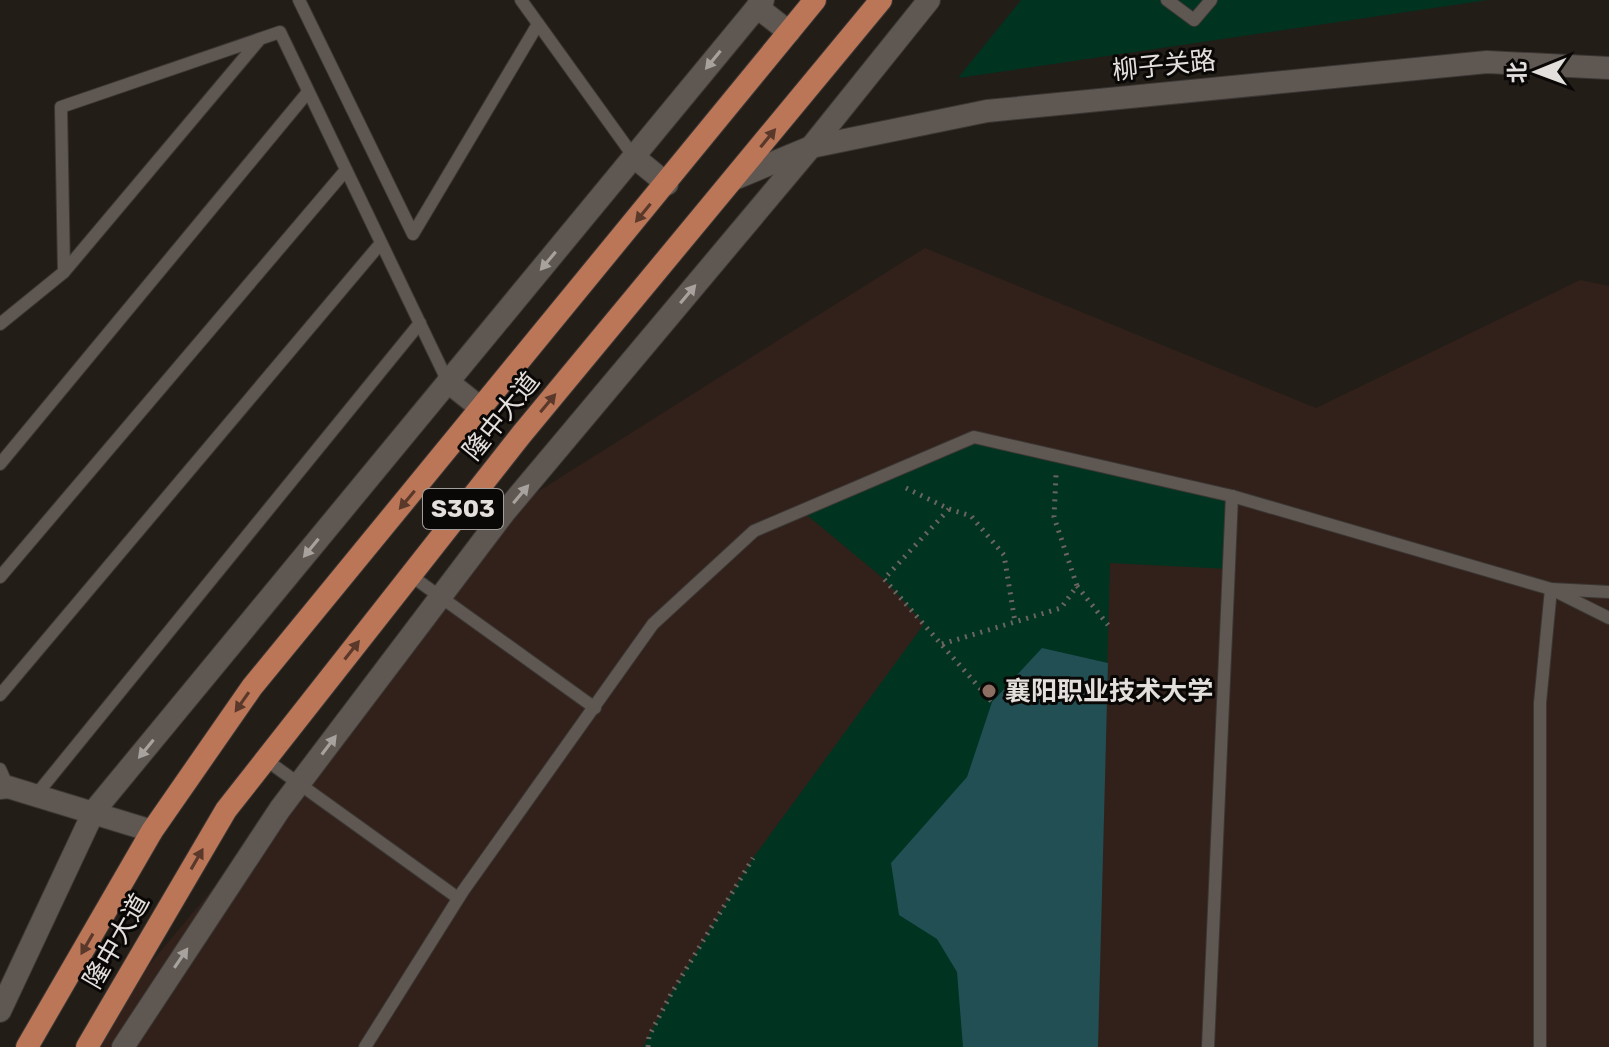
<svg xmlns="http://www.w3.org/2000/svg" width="1609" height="1047" font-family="Rubik,'Noto Sans SC',sans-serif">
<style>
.education{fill:#32211a}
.green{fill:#003320}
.water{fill:#214f54}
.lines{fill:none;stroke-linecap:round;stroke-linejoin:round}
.service-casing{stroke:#3b3734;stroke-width:14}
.minor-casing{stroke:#3b3734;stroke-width:24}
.tertiary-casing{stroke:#3b3734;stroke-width:24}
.primary-casing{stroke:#3b3734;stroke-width:24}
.path{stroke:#6a6560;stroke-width:5;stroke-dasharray:2 6;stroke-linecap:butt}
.service{stroke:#5f5852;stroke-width:12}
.minor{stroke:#5f5852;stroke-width:22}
.tertiary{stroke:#5f5852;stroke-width:22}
.primary{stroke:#bb7658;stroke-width:22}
.oneway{fill:#a8a29e}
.oneway2{fill:#5a392b}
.education-dot{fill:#8d6e63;stroke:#0a0806;stroke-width:3}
.labels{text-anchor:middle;stroke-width:6;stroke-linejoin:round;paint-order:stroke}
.shield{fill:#0a0806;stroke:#a29e9c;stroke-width:2}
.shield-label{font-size:24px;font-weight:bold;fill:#e3dfdc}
.street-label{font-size:26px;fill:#e3dfdc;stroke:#0a0806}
.poi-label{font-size:26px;font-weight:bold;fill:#e3dfdc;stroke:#0a0806;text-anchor:start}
</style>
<rect width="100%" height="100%" fill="#231d18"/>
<polygon class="education" points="925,248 1316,408 1580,280 1609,286 1609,1047 87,1047 102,1021 280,809 504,513"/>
<g class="green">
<polygon points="1021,0 1488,0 958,78"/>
<polygon points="974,437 1232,496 1229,569 1110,563 1097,1047 643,1047 671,994 753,858 924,624 884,579 802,511"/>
</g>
<polygon class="water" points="1042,648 1108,663 1098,1047 963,1047 957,972 937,939 899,915 891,863 967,777 992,702"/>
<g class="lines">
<defs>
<g id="service">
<polyline points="299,0 413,234 538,24"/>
<polyline points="521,0 634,157"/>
<polyline points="1167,0 1194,20 1211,0"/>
<polyline points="260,39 64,272 61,107 280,32 448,382"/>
<polyline points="0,324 64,272"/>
<polyline points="0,464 308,92"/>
<polyline points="410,575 595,708"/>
<polyline points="0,577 346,170"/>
<polyline points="0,695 381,243"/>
<polyline points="266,760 458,898"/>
<polyline points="0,769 8,787"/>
<polyline points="36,795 420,323"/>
<polyline points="365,1047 463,891 653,624 754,531 974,437 1232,496 1551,589 1609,618"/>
<polyline points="1208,1047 1232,496"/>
<polyline points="1540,1047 1540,703 1551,589 1609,592"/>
</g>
<g id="minor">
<polyline points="734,179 811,147 987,111 1487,62 1609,68"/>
<polyline points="0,788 8,787 152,831"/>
</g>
<g id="tertiary">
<polyline points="757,7 789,32"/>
<polyline points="634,157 667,184"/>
<polyline points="448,382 482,409"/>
<polyline points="0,1011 94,811 763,0"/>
<polyline points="123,1047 280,809 504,513 811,147 929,0"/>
</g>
<g id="primary">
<polyline points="27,1047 152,831 252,687 815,0"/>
<polyline points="87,1047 226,810 521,435 881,0"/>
</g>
</defs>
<use href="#service" class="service-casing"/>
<use href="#minor" class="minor-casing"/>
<use href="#tertiary" class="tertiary-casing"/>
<use href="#primary" class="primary-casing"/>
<g class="path">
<polyline points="906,488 949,509 884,579 992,702"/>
<polyline points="949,509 971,516 1004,555 1015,622"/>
<polyline points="1077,586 1108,625"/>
<polyline points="942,644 1061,608 1077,586 1054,517 1056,475"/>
<polyline points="648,1047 649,1036 671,994 753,858"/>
</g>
<use href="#service" class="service"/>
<use href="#minor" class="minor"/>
<use href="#tertiary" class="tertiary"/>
<use href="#primary" class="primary"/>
</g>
<defs><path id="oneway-solid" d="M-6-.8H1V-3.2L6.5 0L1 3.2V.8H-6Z" transform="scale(2)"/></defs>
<g class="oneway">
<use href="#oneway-solid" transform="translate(713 60) rotate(129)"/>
<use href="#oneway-solid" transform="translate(548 261) rotate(130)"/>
<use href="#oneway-solid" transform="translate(688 294) rotate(-50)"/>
<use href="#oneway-solid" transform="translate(521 494) rotate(-50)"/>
<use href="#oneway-solid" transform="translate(311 548) rotate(129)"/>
<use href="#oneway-solid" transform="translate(329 745) rotate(-53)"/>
<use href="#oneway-solid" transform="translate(146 749) rotate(129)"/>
<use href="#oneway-solid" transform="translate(181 958) rotate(-56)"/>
</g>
<g class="oneway2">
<use href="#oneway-solid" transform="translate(768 138) rotate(-51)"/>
<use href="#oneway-solid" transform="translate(643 213) rotate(129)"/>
<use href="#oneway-solid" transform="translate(548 403) rotate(-50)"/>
<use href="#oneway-solid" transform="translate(407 500) rotate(130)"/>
<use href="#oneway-solid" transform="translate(352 650) rotate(-52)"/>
<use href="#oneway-solid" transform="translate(242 702) rotate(125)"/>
<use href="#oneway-solid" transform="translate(197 859) rotate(-60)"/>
<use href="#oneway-solid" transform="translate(87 944) rotate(120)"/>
</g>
<circle class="education-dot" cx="989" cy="691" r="8"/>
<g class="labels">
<rect class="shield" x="423" y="489" width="80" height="40" rx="6"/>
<g class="shield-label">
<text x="463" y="517">S303</text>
</g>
<g class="street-label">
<text transform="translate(1164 65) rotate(-6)" y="9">柳子关路</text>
<text transform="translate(501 416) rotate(-51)" y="9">隆中大道</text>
<text transform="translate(116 941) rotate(-60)" y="9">隆中大道</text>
</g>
<g class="poi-label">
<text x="1005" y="700">襄阳职业技术大学</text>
</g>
</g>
<g transform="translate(1537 72) rotate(269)" stroke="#0a0806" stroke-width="6" paint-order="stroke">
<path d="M0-6L14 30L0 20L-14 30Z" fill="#e3dfdc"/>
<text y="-12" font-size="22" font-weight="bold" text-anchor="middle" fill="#e3dfdc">北</text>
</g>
</svg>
